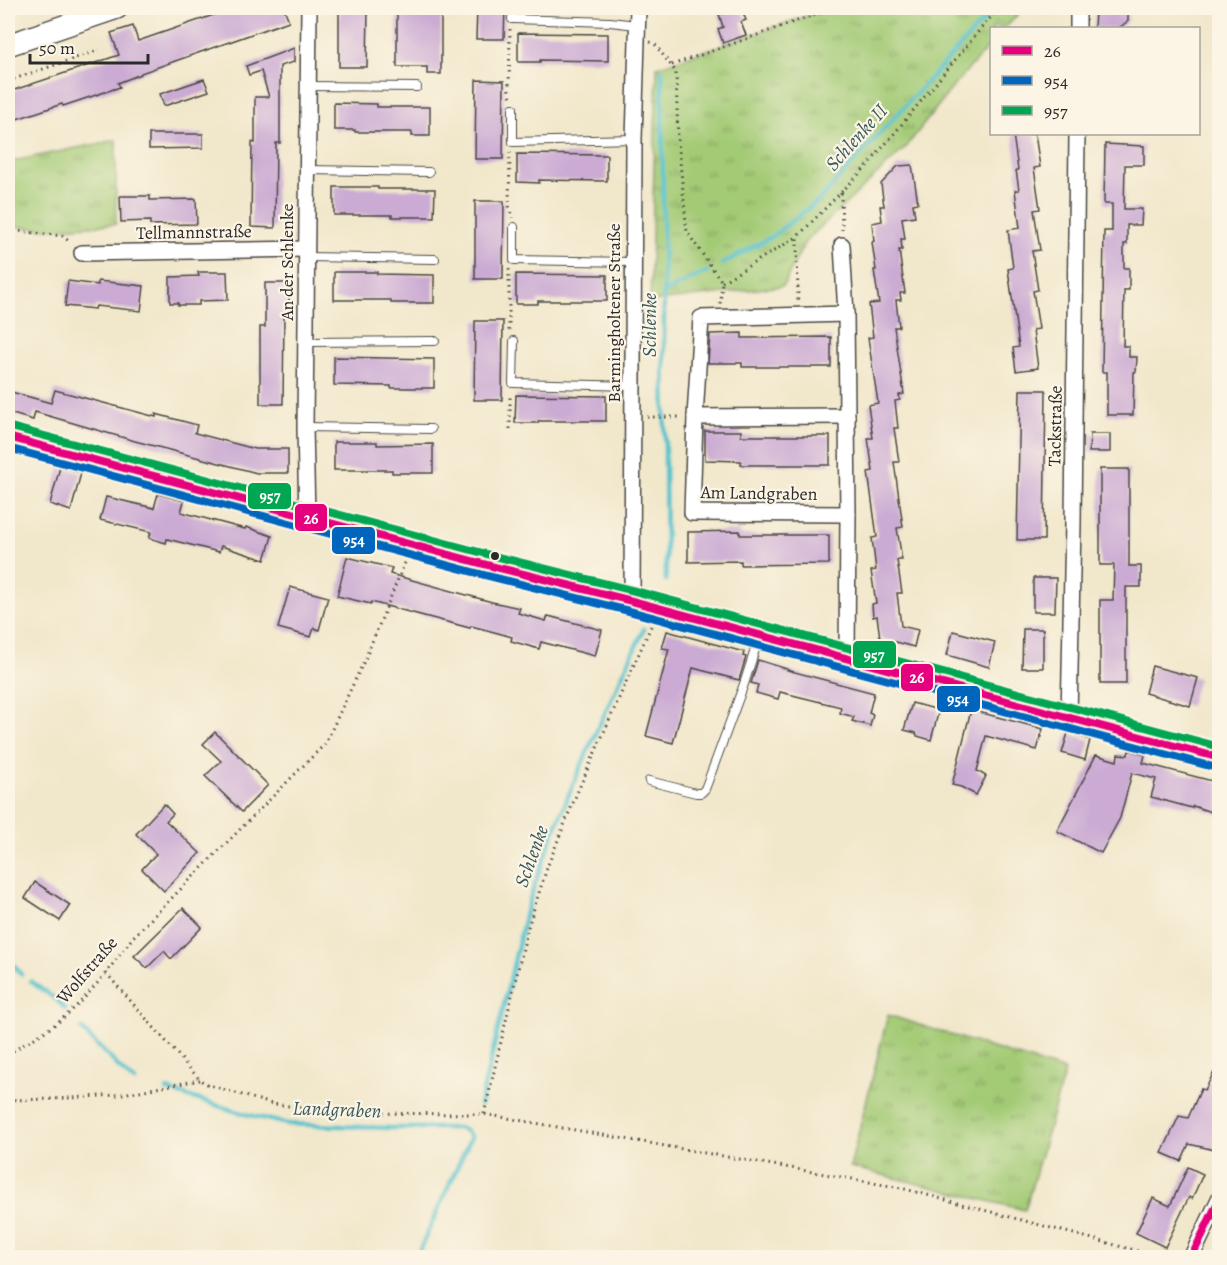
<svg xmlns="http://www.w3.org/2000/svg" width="1227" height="1265" font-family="Alegreya,serif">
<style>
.grass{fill:url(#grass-tufts);stroke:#677a50;stroke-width:1.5}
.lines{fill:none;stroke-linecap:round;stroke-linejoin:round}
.stream{stroke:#54c1cc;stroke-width:4.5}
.building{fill:#cbaad3}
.lane-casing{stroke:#494743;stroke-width:10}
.street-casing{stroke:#494743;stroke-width:18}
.secondary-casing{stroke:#494743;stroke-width:24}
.path{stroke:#494743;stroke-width:3;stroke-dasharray:1.5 4.5;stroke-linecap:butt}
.lane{stroke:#fff;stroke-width:8}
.street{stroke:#fff;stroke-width:15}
.secondary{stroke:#fff;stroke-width:21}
.bus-1-casing{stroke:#fcf5e5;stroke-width:12}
.bus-2-casing{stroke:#fcf5e5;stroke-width:12}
.bus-3-casing{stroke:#fcf5e5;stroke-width:12}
.bus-1{stroke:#e5007d;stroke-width:8}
.bus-2{stroke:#0065bd;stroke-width:8}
.bus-3{stroke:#00a651;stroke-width:8}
.bus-dot{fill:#2b2b2b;stroke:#fcf5e5;stroke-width:2}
.labels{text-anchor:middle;stroke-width:4.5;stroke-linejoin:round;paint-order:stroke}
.street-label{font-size:18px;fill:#2b2b2b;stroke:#fcf5e5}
.water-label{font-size:20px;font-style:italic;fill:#37585b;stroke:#fcf5e5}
.line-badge{stroke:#fcf5e5;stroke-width:2}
.badge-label{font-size:16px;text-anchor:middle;font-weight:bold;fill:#fff}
</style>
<defs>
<pattern id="grass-tufts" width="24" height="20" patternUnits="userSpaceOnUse" patternTransform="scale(1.5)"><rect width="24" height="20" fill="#a3ca75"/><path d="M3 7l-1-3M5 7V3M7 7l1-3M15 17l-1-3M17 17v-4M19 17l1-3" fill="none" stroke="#85a460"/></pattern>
</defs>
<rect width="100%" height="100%" fill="#fcf5e5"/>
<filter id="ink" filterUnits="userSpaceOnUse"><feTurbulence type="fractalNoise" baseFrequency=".0167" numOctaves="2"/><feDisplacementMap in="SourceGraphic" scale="12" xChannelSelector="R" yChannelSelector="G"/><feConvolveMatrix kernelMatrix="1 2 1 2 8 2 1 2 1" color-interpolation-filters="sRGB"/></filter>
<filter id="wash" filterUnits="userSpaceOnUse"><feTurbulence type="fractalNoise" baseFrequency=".008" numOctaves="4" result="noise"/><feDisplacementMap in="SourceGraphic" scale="24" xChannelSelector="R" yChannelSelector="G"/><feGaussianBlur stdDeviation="1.35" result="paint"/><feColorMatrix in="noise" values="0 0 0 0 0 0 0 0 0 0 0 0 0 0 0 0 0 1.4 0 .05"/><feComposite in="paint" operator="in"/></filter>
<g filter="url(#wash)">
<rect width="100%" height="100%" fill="#f1e7cb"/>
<g class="grass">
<polygon points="830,8 1024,8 1005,28 992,28 991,44 956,83 906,147 805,242 783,286 650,302 657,67"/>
<polygon points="116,140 116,224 47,229 8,226 8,162"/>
<polygon points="888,1015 1065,1071 1025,1210 850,1167"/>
</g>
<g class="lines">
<g class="stream">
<polyline points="662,70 666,580"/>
<polyline points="722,264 771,237 818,201 995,8"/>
<polyline points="663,293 708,271"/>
<polyline points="8,958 21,974"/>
<polyline points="30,981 57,1000 65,1009"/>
<path d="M82 1029C92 1041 102 1050 113 1061 120 1068 126 1077 135 1081"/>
<polyline points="167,1090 245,1114 288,1124 391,1128 459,1128 466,1131 471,1137 416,1258"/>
<path d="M480 1105 526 912C556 814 601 721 644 629"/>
</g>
</g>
<g id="blocks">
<g class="building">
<polygon points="234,8 284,8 289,21 141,73 141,74 118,83 120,87 63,106 62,104 8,122 8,92 119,55 111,33 133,26 138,41"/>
<polygon points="339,8 368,8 367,67 339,67"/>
<polygon points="397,8 441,8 441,74 427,74 427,67 397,67"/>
<polygon points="477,8 505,8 504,39 476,39"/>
<polygon points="721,8 741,8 746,20 741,22 746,35 723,43 718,29 723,27 719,14 723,13"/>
<polygon points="1095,11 1128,11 1128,21 1119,28 1094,28"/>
<polygon points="518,33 608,34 608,61 540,60 540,62 518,62"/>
<polygon points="294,48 294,62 280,66 280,143 276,143 275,228 251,227 252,142 255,143 255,97 269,97 261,71 249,75 246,66"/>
<polygon points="204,79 209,91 164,106 160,94"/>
<polygon points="476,80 504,81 503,159 475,159"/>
<polygon points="334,103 377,104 377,107 430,107 430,136 412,136 412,132 355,132 355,130 334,130"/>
<polygon points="149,134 203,134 203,148 149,149"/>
<polygon points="1013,134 1035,134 1040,167 1034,168 1040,209 1034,210 1040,250 1032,251 1038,290 1033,291 1039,329 1033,330 1038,368 1016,371 1013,348 1019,347 1008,269 1013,268 1008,230 1020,228 1015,190 1019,190 1016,170 1018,170"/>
<polygon points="1105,144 1144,146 1144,165 1125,165 1124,209 1142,209 1141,225 1127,225 1127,244 1124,244 1124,268 1129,268 1129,290 1124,290 1123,346 1129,346 1129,357 1137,357 1136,372 1134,372 1133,415 1107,415 1107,372 1102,372 1104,231 1112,231 1112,204 1104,204"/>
<polygon points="517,154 607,155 607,181 539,180 539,183 517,182"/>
<polygon points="912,165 918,203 913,204 915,216 902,218 905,239 901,239 902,250 899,250 905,293 900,293 901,300 896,300 899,327 894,327 904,394 899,395 900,400 895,401 898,428 894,428 899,462 894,462 903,527 897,528 902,560 897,560 902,593 897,593 901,626 918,630 914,647 880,638 877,616 873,617 872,604 876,603 871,571 876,570 872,538 877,537 868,472 873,471 868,438 873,438 868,405 878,403 868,338 873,337 869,304 879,303 874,270 876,270 872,242 874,241 872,223 882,221 880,206 884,206 881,184 898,166"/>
<polygon points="334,187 378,187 378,189 435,189 434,217 392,217 392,215 334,215"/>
<polygon points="120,196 150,196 150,200 196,199 197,224 150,225 150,221 121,222"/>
<polygon points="475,201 504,201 503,279 475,279"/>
<polygon points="198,272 227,272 228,300 199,301 199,305 178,305 178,303 170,303 170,277 199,276"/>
<polygon points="334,272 377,272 377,274 434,275 434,303 391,303 391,300 334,300"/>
<polygon points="516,274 607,275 607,301 538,301 538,304 516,304"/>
<polygon points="68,281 98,285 98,281 144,286 141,311 96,306 95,309 65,306"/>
<polygon points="265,283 289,283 289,314 284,314 283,404 260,404 260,327 265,327"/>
<polygon points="475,321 503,321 502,400 474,400"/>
<polygon points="742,333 742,338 831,337 831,367 742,367 742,363 708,363 710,334"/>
<polygon points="334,357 434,359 434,388 391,388 391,386 334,385"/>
<polygon points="55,390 156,417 156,414 197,425 195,433 255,449 288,449 288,473 257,473 135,441 35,412 33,420 9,413 10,408 8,407 8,391 51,403"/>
<polygon points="1020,390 1046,390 1044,540 1017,540"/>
<polygon points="516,395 606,396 606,421 538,421 538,423 515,423"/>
<polygon points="705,431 741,431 741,436 830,436 830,465 741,465 741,461 705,460"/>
<polygon points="1090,434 1110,434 1110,452 1089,452"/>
<polygon points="334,442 377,442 377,445 433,444 433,473 392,473 392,470 334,470"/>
<polygon points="60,467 81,473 71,511 50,504"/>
<polygon points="1100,469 1129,469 1129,566 1141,566 1141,587 1126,587 1126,684 1100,684 1100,600 1113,600 1114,565 1100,565"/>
<polygon points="158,494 184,501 181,512 245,529 246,527 272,536 265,560 221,546 219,552 167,539 166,543 149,538 151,532 100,520 106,497 154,508"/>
<polygon points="740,531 740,535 829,535 829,564 741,565 741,561 688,562 688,532"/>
<polygon points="347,557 392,568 390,574 492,602 520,608 518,613 546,621 548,616 602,630 595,656 541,642 539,649 511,641 512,637 498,633 471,626 470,628 371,602 371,604 337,596"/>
<polygon points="1033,578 1056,578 1055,612 1033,612"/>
<polygon points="290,587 328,597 319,630 314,628 311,637 278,628"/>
<polygon points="1023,629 1043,629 1043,668 1022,668"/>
<polygon points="667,631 744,652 743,656 746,657 739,680 693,668 673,743 646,736 669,649 662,648"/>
<polygon points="953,631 995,642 989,667 947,655"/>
<polygon points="758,660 787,669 787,670 874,693 869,713 873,715 870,726 852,721 854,717 840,713 841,707 780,692 778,699 756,693 758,685 751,683"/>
<polygon points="1152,666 1198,678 1190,706 1145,693"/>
<polygon points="912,703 939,710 931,740 917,736 916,733 904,730"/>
<polygon points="971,710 1043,729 1037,750 986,736 977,771 986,776 976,795 961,787 952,785"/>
<polygon points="215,732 268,785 242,812 205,776 221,761 203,744"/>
<polygon points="1068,733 1090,740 1085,760 1062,753"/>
<polygon points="1129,750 1145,755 1143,763 1220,783 1220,815 1193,806 1192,808 1151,797 1156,779 1132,773 1120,818 1101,853 1057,831 1096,755 1117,761 1118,754 1128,755"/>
<polygon points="164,804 173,814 166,821 200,853 164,891 142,869 156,854 136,834"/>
<polygon points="35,882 70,905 60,921 25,898"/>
<polygon points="183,908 202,927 171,959 164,951 147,968 134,956"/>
<polygon points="1220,1060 1220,1136 1215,1150 1189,1144 1181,1161 1162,1153 1179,1116 1188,1118 1201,1089 1205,1090"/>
<polygon points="1188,1167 1203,1174 1192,1199 1189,1197 1165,1247 1136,1233 1153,1198 1170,1206"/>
</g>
</g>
</g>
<g filter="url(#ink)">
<use href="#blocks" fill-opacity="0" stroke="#494743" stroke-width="1.5"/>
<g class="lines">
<defs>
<g id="lane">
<polyline points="513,8 512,19 610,22 637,25"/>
<polyline points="308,86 417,87"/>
<polyline points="513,108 513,142 634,139"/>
<polyline points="307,170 429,172"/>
<polyline points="514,227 514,260 633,262"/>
<polyline points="306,257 435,259"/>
<polyline points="514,341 513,383 634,386"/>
<polyline points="306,342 435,341"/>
<polyline points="305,427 431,429"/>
<polyline points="649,781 696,793 701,793 705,789 716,760 744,684 759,637"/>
</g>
<g id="street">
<polyline points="1078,28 1078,8"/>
<polyline points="842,245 846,314 848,514 847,659"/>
<polyline points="82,253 306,249"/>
<polyline points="847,416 695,417 692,513 848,514"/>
<polyline points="695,417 701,318 846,314"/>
<polyline points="307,517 305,427 309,8"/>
<polyline points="632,601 634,139 638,8"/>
<polyline points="1069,718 1073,524 1077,134"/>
<polyline points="1191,1258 1220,1197"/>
</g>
<g id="secondary">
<polyline points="8,45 117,8"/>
<polyline points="8,437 491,566 632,601 1220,758"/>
</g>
</defs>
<use href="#lane" class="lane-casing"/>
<use href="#street" class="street-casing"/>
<use href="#secondary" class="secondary-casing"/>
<g class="path">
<polyline points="510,29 509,90 511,97"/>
<polyline points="650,42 654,43 676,72 678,141 687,232 722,282 720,304"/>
<polyline points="672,65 834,8"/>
<polyline points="8,81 99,50"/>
<polyline points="510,152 509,205 512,218"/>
<polyline points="841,193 842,230"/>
<polyline points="8,230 63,236 71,243"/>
<polyline points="509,269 509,331"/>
<polyline points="722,282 797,237"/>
<polyline points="798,300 797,237 869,164 988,20 1001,8"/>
<polyline points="647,417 680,417"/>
<polyline points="510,429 510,393"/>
<polyline points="106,973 200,1080 209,1085 272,1104 346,1113 484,1114 847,1178 901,1188 1164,1258"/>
<path d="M8 1054C29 1041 52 1029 70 1012 94 990 114 963 133 937L325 744 365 659 406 560"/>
<polyline points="8,1100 54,1099 117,1095 200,1080"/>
<polyline points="484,1114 528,927 548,865 577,793 652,624"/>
</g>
<use href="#lane" class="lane"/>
<use href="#street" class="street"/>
<use href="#secondary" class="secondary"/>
<defs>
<g id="bus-1">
<polyline points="8,437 491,566 632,601 1220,758"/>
<polyline points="1191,1258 1220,1198"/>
</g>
<polyline id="bus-2" points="8,448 488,576 629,611 1217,768"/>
<polyline id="bus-3" points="11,427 494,556 635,591 1220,747"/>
</defs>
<use href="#bus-1" class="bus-1-casing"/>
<use href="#bus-2" class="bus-2-casing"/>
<use href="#bus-3" class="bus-3-casing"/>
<use href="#bus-1" class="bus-1"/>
<use href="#bus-2" class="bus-2"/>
<use href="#bus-3" class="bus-3"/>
</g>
</g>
<circle class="bus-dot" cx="495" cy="556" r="5"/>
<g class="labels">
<g class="street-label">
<text transform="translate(194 232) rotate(-1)" y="6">Tellmannstraße</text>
<text transform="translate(287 262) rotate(-90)" y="6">An der Schlenke</text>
<text transform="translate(614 313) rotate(-90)" y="6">Barmingholtener Straße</text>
<text transform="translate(1055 426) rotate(-89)" y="6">Tackstraße</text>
<text transform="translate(759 493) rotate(1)" y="6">Am Landgraben</text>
<text transform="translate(87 970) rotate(-49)" y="6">Wolfstraße</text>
</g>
<g class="water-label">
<text transform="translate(856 137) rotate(-48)" y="7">Schlenke II</text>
<text transform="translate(649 325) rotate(-90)" y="7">Schlenke</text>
<text transform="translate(531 856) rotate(-70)" y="7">Schlenke</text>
<text transform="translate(337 1109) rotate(2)" y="7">Landgraben</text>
</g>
</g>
<g class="line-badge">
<rect x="247" y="482" width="45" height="28" rx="6" fill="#00a651"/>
<rect x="294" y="503" width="34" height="29" rx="6" fill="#e5007d"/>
<rect x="331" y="526" width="45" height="29" rx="6" fill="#0065bd"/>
<rect x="852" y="640" width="45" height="29" rx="6" fill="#00a651"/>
<rect x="900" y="663" width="34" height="29" rx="6" fill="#e5007d"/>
<rect x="936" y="685" width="45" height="28" rx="6" fill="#0065bd"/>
</g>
<g class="badge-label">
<text x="270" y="502">957</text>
<text x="311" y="524">26</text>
<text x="354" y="546">954</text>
<text x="874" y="661">957</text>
<text x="917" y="683">26</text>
<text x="958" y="705">954</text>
</g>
<rect width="1227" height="1265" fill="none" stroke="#fcf5e5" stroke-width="30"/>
<rect x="990" y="27" width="210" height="108" fill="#fcf5e5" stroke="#a8a49b" stroke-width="1.5"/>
<rect x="1002" y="46" width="30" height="9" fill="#e5007d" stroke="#a8a49b" stroke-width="1.5"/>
<text x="1044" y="57" font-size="18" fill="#2b2b2b">26</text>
<rect x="1002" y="76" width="30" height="9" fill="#0065bd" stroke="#a8a49b" stroke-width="1.5"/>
<text x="1044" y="87" font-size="18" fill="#2b2b2b">954</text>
<rect x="1002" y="106" width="30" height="9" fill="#00a651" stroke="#a8a49b" stroke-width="1.5"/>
<text x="1044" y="117" font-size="18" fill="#2b2b2b">957</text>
<path d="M30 54v9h118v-9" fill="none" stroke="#2b2b2b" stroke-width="3"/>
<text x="39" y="54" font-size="18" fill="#2b2b2b" stroke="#fcf5e5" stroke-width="4.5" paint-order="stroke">50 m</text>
</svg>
